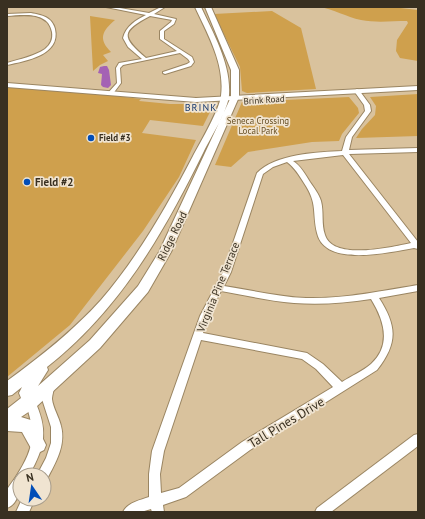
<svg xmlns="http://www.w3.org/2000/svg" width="425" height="519" font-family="'PT Sans',sans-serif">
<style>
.green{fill:#cfa04d}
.water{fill:#a462b4}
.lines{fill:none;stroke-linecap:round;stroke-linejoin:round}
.minor-casing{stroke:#9a8562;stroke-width:2}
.major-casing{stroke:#9a8562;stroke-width:2}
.highway-casing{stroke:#9a8562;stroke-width:2}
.minor{fill:#fff;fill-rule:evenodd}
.major{fill:#fff;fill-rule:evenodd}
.highway{fill:#fff;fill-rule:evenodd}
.poi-dot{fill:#024eb8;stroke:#f0e4d1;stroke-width:1.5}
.labels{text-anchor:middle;stroke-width:3.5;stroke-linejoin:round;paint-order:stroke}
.far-street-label{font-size:9px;fill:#393021;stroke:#f0e4d1}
.far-park-label{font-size:9px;fill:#685025;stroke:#f0e4d1}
.far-poi-label{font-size:9px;font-weight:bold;fill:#393021;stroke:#f0e4d1;text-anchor:start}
.far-neighbourhood-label{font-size:10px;letter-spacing:1px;fill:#1a3b70;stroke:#f0e4d1}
.poi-label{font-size:11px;font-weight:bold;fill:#393021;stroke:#f0e4d1;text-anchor:start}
.street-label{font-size:11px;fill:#393021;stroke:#f0e4d1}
.near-street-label{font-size:13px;fill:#393021;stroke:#f0e4d1}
</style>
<rect width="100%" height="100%" fill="#d9c29d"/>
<g class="green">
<path d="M319 7H392L418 10V61L400 58 396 51 397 40 408 23 407 21C392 21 376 23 361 20 346 17 334 9 319 7Z"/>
<polygon points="272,11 301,28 316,89 247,93 242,91 240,67 214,14"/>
<path d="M90 16 115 20C102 31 98 39 111 52L103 55 108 61 100 65 93 71Z"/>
<polygon points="7,87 90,94 91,93 141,99 139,101 170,104 202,104 211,110 203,126 150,120 142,133 196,140 179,177 143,231 70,325 7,377"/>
<polygon points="418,94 418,136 356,138 362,129 375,115 376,106 370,97"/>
<polygon points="349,97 358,108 359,113 342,134 339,141 312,142 248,152 231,167 215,165 242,102"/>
</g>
<polygon class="water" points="104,66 107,66 109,70 111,85 108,88 103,87 101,85 102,74 98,73 100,67"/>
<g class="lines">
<defs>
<g id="minor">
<path d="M106 7H114L149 13 161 7H165L154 14 176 19 174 24 164 31V39L192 57 194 62 191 66 165 74 163 73V72L187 64 190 62 188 59 180 53 123 65 120 68 121 83 112 95H108L107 94 117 83 116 68 119 63 142 59 128 47 123 38C126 26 136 20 146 15ZM150 16 172 20 171 22 160 31V39L177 51 146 58C121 37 121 31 150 16Z"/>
<path d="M31 13C42 15 52 17 55 29 61 55 26 61 7 65V63C20 59 35 56 45 49 51 44 53 39 52 32 48 11 23 15 7 16V14Z"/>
<path d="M357 89 359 90 370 105 371 111 352 137 349 150 418 148V152L349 154 418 242V249L414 248C390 252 325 268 317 233 312 212 318 204 304 183 299 175 295 168 287 162L273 167 263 174 231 272 224 286C251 290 278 297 306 298 344 299 381 291 418 285V291L379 298C397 326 398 343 377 370L250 450 186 497 163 505 164 512H152L151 509 141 512H123C127 503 140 500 149 497V474L152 451 200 316 223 272 257 173C275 154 318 152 342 151L346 137 365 111 364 105 354 91ZM343 155 411 243C392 247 333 261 325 235 321 224 324 212 321 201 319 194 314 188 310 182 305 174 301 166 293 161ZM221 291C245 295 269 301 294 303 320 305 345 303 371 299 384 320 392 345 371 364 363 371 351 376 342 382L323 364 307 353 203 333 208 316ZM201 340 302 359 316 369 333 387 242 442 179 488 161 493 160 474 164 451Z"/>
<path d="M49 383 53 384C55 389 52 394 52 399 53 408 59 417 61 426 66 445 56 462 47 479L44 480V475H37L46 458 51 443V427L42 399 45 384Z"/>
<path d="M30 398 34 399C48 429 46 446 29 475H20C20 487 20 503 7 508 7 503 6 495 7 490 10 484 15 479 17 475 35 447 36 432 25 402L26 399Z"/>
<polygon points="418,434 418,446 331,512 315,512 317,508 414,435"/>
<polygon points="22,499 35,499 29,512 16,512"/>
</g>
<polygon id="major" points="7,83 196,98 418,86 418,90 196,102 7,87"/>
<path id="highway" d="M195 7H201C214 35 231 64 229 95 228 110 211 137 204 151 164 232 120 310 47 367L48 370 38 386 90 340 138 286 159 252 231 97V70L205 7H211L239 70V97L171 252 148 292 100 348 36 407 21 417 34 421 46 445 44 450 38 453 32 450 22 432 7 431V409L21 398 19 393 22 387 12 395 7 396V381C40 357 73 331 101 300 138 257 167 206 193 156 201 141 219 111 221 96 225 64 208 35 195 7Z"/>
</defs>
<use href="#minor" class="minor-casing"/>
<use href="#major" class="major-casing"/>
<use href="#highway" class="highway-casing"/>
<use href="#minor" class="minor"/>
<use href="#major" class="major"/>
<use href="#highway" class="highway"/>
</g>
<g class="poi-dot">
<circle cx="91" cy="138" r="4"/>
<circle cx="27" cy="182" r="4"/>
</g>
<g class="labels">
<g class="far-street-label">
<text transform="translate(264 100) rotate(-4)" y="3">Brink Road</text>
</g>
<g class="far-park-label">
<text x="258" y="124">Seneca Crossing<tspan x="258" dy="10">Local Park</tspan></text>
</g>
<g class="far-poi-label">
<text x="99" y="141">Field #3</text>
</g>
<g class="far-neighbourhood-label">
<text x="201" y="111">BRINK</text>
</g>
<g class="poi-label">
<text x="35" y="186">Field #2</text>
</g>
<g class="street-label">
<text transform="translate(172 236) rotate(-64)" y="4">Ridge Road</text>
<text transform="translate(218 287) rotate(-68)" y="4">Virginia Pine Terrace</text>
</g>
<g class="near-street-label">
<text transform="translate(286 422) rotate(-31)" y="5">Tall Pines Drive</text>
</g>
</g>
<rect width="425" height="519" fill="none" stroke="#393021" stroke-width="16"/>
<g transform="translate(32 487) rotate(347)"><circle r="19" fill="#f0e4d1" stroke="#a79c8b"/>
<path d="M0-3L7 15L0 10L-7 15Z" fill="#024eb8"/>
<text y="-6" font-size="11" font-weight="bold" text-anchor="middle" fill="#393021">N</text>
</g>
</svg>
